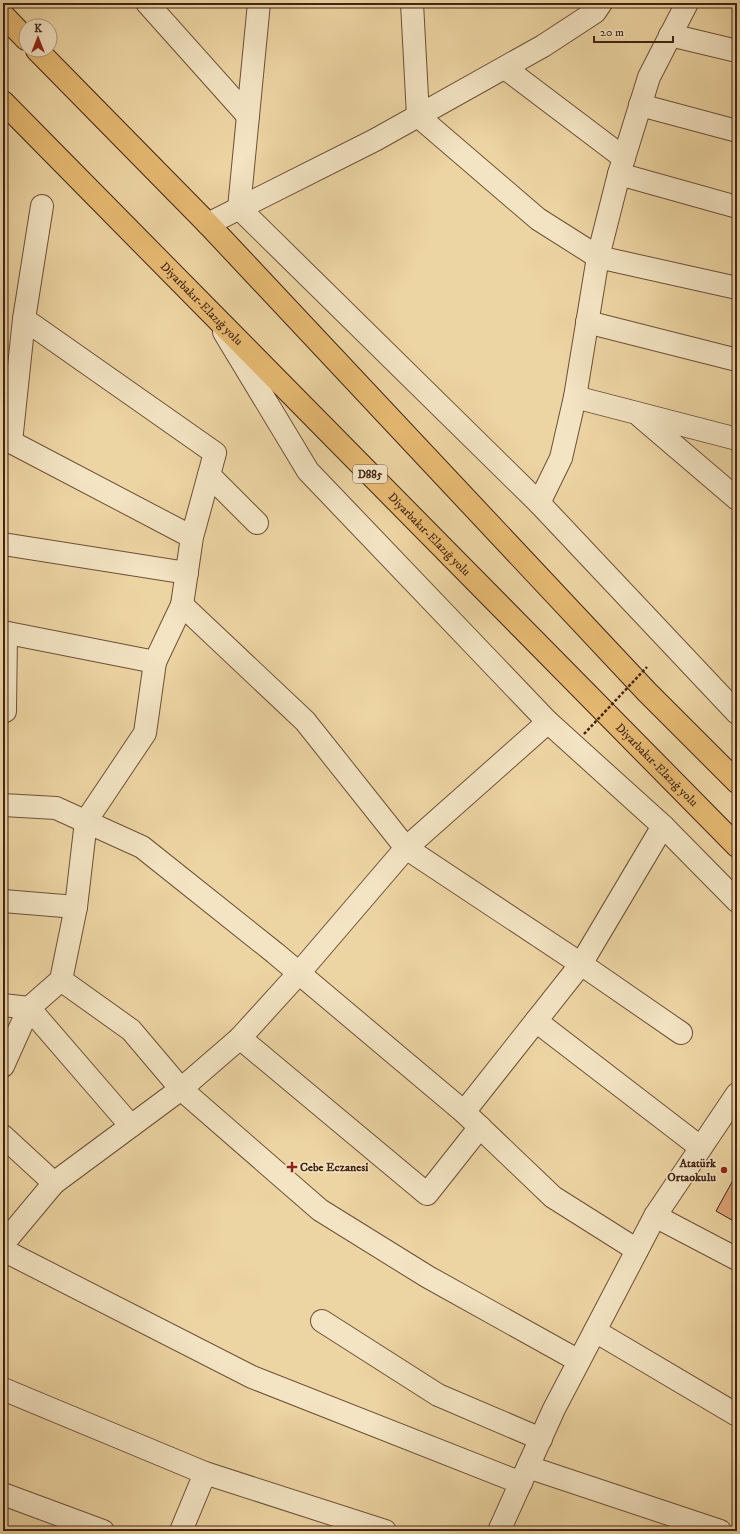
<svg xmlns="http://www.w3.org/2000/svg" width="740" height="1534" font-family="'IM FELL DW Pica',serif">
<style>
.building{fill:#dea577;stroke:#422314}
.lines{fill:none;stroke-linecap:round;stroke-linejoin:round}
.minor-casing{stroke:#6d5038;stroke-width:24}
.highway-casing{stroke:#422314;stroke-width:24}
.minor{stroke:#f3e4c3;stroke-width:22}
.highway{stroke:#e6ba72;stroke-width:22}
.path-bridge{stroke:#422314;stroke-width:2.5;stroke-dasharray:3 2;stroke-linecap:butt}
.poi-dot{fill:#8f2418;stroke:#f3e4c3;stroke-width:1.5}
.labels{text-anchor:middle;stroke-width:3;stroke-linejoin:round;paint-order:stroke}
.shield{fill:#f3e4c3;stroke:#775d48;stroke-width:1}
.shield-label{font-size:11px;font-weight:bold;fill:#422314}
.street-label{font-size:12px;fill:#422314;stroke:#f3e4c3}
.poi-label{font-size:12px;font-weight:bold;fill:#422314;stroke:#f3e4c3;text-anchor:end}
</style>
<rect width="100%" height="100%" fill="#edd5a3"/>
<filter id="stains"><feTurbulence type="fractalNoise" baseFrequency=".005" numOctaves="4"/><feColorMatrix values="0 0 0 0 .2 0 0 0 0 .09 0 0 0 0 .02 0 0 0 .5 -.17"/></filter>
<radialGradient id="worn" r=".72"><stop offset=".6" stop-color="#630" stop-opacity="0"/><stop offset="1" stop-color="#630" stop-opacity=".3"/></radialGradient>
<polygon class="building" points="737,1173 737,1223 716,1211"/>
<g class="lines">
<defs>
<g id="minor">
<polyline points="147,3 248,116"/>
<polyline points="259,3 239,208 539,503 737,713"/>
<polyline points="412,3 418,116 538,219 598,257 737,288"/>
<polyline points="670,35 737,51"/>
<polyline points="505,68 624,158"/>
<polyline points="640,105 737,131"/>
<polyline points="619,174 737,207"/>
<polyline points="208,224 375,140 543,46 595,12 601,3"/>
<polyline points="24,319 42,206"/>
<polyline points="587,322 737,360"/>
<polyline points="224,332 308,471 548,722 663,826 737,901"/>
<polyline points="575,397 737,439"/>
<polyline points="641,417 737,499"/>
<polyline points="209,475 257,523"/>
<polyline points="539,503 561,458 575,397 598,257 619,174 649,77 687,3"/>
<polyline points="192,537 11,442 24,319 215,453 192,537 182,605 305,721 406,848 581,964 681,1033"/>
<polyline points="3,544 187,573"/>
<polyline points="3,632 155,662"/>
<polyline points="3,712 5,711 6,633"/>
<polyline points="548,722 406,848 299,973 240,1038 181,1089 320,1210 428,1277 579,1361"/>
<polyline points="3,805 56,808 142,847 275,953 464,1112 553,1197 637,1250"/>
<polyline points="3,901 76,907"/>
<polyline points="3,1005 29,1008 131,1126"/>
<polyline points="536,1021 700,1147"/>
<polyline points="240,1038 427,1194 480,1127"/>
<polyline points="3,1066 29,1008 61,980 76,907 86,821 145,733 155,662 182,605"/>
<polyline points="464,1112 581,964 663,826"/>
<polyline points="3,1136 54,1183"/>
<polyline points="655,1216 737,1259"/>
<polyline points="3,1244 54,1183 181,1089 131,1030 61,980"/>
<polyline points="3,1250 252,1377 521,1483"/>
<polyline points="322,1321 438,1395 541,1439"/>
<polyline points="595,1331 737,1415"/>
<polyline points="3,1389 205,1473 385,1531"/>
<polyline points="528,1467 720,1531"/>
<polyline points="3,1494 103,1531"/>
<polyline points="181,1531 205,1473"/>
<polyline points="499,1531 554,1409 655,1216 737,1094"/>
</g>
<g id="highway">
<polyline points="3,15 26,39"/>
<polyline points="37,50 208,224 647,692 737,782"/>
<path id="s1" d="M3 102 737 846"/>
</g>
</defs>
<use href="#minor" class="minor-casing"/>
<use href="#highway" class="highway-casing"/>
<use href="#minor" class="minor"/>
<use href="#highway" class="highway"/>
<polyline class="path-bridge" points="584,734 647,667"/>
</g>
<g class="poi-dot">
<path d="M290 1161h4v4h4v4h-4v4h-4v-4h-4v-4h4z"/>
<circle cx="724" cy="1170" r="4"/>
</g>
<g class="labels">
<rect class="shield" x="353" y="465" width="34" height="18" rx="3"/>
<g class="shield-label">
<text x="370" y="478">D885</text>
</g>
<g class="street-label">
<text dy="4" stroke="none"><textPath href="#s1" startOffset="283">Diyarbakır-Elazığ yolu</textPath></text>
<text dy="4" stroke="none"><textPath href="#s1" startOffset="607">Diyarbakır-Elazığ yolu</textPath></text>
<text dy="4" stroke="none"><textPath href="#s1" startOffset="931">Diyarbakır-Elazığ yolu</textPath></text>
</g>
<g class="poi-label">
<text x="716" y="1167">Atatürk<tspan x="716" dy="14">Ortaokulu</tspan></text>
<text x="300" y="1171" text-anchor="start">Cebe Eczanesi</text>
</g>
</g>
<rect width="740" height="1534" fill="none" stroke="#edd5a3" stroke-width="16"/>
<rect x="4" y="4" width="732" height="1526" fill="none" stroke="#422314" stroke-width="2"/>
<rect x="8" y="8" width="724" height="1518" fill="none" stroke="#422314"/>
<g transform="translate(38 38)"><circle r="19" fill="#f3e4c3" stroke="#ac977d"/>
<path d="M0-3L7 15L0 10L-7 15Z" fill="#8f2418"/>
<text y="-6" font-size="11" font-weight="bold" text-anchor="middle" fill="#422314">K</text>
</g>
<path d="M594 36v6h79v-6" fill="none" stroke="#422314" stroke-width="2"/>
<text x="600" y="36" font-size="12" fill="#422314" stroke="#f3e4c3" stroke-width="3" paint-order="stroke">20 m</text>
<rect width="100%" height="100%" filter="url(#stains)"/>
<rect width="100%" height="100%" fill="url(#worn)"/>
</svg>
